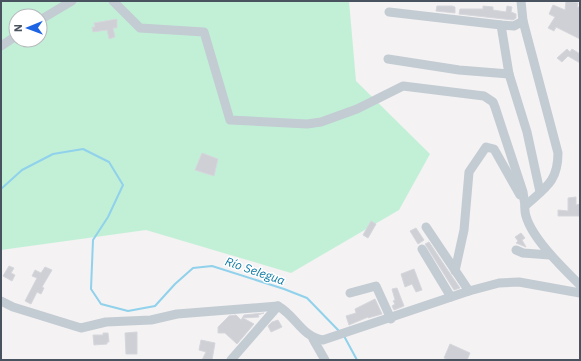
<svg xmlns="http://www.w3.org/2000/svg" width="581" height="361" font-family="'IBM Plex Sans',sans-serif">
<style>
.green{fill:#c2f0d7;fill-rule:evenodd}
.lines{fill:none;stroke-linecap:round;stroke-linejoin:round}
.stream{stroke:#90d1ec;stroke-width:2}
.building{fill:#ced0d6;stroke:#d6d7dd}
.minor{stroke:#c3cbd3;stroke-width:9}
.labels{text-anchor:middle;stroke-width:3;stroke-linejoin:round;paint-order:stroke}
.water-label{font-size:12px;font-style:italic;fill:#0e7aa5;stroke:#fff}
</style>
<rect width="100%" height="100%" fill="#f4f2f2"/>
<path class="green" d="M1 1H349L356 81 430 154 399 210 291 273 146 230 1 250ZM16 16H40V40H16Z"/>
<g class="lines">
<g class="stream">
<polyline points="1,189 22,170 53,154 83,149 109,162 123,185 108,217 93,240 91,289 101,304 128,311 155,306 175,284 193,268 212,266 284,289 307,298 340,332"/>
<polyline points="344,336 357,360"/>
</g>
</g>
<g class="building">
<polygon points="566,1 578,3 577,7 580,7 580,39 556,27 554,31 548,28 555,17 549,14 553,5 565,10"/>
<polygon points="437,6 452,6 455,7 455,13 436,11"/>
<polygon points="483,6 493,7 493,10 506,12 507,6 512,7 511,12 516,14 516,18 513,20 459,14 460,9 483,9"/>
<polygon points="117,19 117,28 113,28 115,37 109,39 107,30 93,32 92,27 95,27 94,23"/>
<polygon points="567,49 570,52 572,49 580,54 580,63 568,56 562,62 557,58"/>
<polygon points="202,153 218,159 214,176 195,170"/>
<polygon points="576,197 576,205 580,204 580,216 558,216 558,210 568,211 568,198"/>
<polygon points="371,221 376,224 368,238 363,235"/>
<polygon points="416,228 424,240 418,244 410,231"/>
<polygon points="521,233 525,238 522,240 526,247 516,243 518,241 515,237"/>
<polygon points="429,242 451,275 460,288 454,290 425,244"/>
<polygon points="9,266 14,268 11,273 15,275 12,281 3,276"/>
<polygon points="45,267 52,270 42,287 44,288 41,294 37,292 31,304 25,301 37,278 32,276 35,270 41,273"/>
<polygon points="414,269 422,290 416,292 412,284 405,287 401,274"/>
<polygon points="397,288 404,306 394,310 392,306 395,304 393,301 395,300 392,289"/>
<polygon points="375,299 382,314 368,318 368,317 349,325 346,316 356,313 355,309"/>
<polygon points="264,313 258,315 259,317 243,318 254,324 237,344 225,333 218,333 218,327 229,316 236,315 241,320 244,315"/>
<polygon points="278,320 282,327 271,332 268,326 272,322"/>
<polygon points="137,332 137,354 126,354 125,333"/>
<polygon points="103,333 108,333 109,342 107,342 107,344 94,345 93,335 103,335"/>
<polygon points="201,340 215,343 212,360 202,360 206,352 199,350"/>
<polygon points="450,344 470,353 467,360 448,360 444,358"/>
</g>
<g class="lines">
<g class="minor">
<polyline points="113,1 140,28 204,32 230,120 307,124 321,122 357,109 403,86 484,96 493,102 495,107 523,192 525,206"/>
<path d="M521 1 523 21 558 153C558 182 545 188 525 206 522 230 564 269 580 285"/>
<polyline points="389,12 501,25 514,26 523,21"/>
<polyline points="40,20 72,1"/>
<polyline points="501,25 509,74 527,132 540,192"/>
<polyline points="1,46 16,36"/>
<polyline points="388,59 459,70 509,74"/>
<polyline points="426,227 469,291"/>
<polyline points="422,249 451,297"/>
<polyline points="516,250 523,253 550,255"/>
<polyline points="455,271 464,230 469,172 486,147 494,149 520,195"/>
<polyline points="350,293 376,286 391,319"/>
<polyline points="1,301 13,307 81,328 106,322 151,320 177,314 278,306"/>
<polyline points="313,339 325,360"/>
<path d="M231 360 278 306C296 316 302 337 323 340L469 291 499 283 519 282 580 293"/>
</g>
</g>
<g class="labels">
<g class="water-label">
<text transform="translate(255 271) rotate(19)" y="4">Río Selegua</text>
</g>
</g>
<rect width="581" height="361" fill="none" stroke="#49535f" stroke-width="4"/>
<g transform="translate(28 28) rotate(269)"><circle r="19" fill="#ffffff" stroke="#b6babf"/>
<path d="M0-3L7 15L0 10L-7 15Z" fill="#1c64e4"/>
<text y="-6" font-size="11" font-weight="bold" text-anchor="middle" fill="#49535f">N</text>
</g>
</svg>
